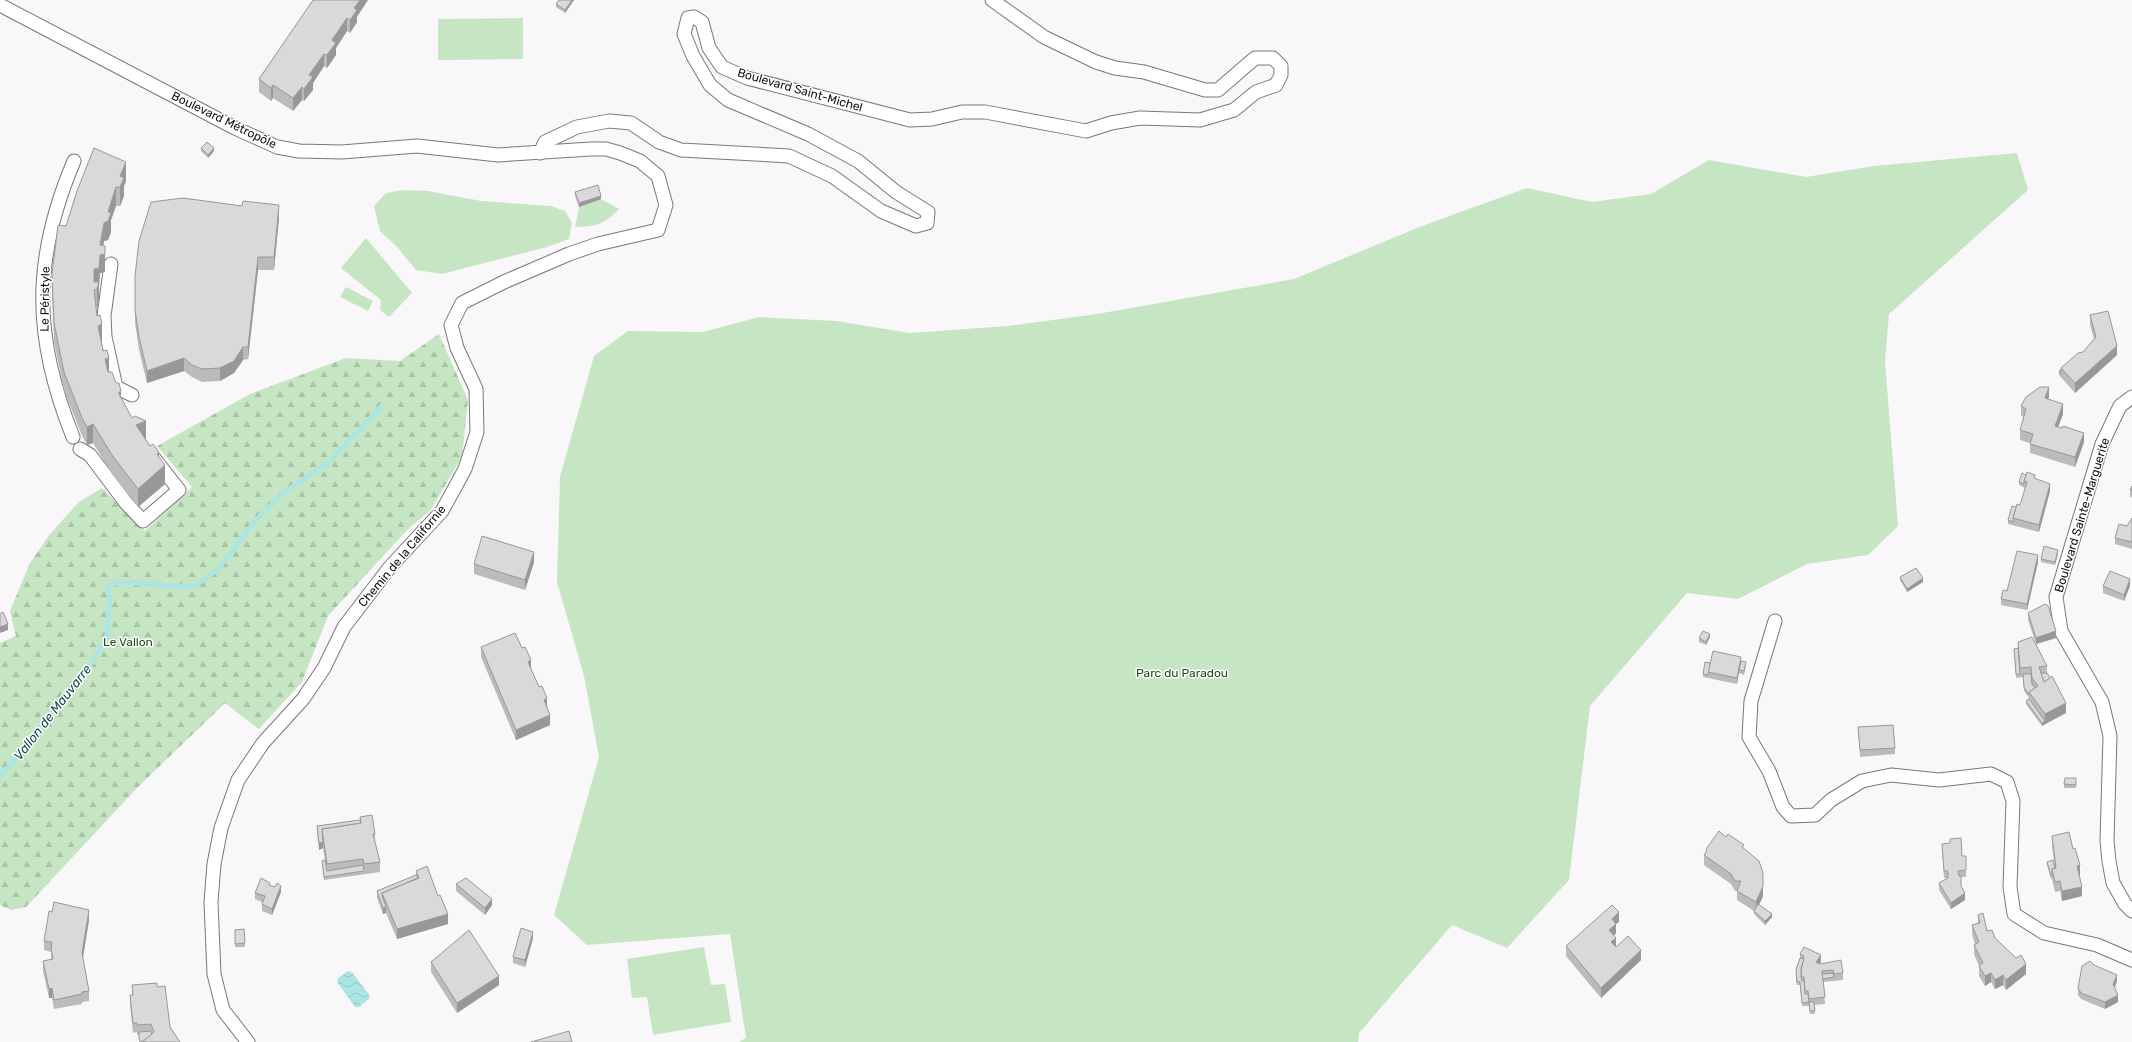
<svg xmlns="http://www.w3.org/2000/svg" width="2132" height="1042" font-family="Rubik,sans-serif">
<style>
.green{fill:#c6e5c2}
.forest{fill:url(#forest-firs)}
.water{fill:url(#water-waves)}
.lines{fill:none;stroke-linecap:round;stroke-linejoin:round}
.stream{stroke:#abe6e5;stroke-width:5}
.street-casing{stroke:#79777a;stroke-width:15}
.street{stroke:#fff;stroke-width:13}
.wall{fill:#bcbabc}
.shaded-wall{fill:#999799}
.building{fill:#dbd8db;stroke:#999799}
.labels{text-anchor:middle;stroke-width:3;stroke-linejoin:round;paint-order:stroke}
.street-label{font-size:12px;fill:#121112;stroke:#fff}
.park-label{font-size:12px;fill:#214c1d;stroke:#fff}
.water-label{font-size:13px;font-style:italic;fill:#174b4b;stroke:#fff}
</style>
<defs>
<pattern id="forest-firs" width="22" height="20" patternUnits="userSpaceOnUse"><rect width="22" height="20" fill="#c6e5c2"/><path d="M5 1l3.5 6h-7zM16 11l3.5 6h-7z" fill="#a9c3a6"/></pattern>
<pattern id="water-waves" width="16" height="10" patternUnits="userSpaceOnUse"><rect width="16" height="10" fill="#abe6e5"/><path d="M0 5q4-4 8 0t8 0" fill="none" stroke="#92c4c3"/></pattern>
</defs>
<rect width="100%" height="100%" fill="#faf7fa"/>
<g class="green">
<polygon points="523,18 523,59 438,60 438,19"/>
<polygon points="2017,153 2028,190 1889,314 1885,361 1898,526 1868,555 1807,564 1738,599 1687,593 1590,706 1569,880 1507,948 1452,925 1359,1033 1358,1042 738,1042 746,1038 730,934 587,945 554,915 599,757 584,676 557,582 560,477 594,356 628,331 703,332 759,317 836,321 910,333 1008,326 1097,314 1294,279 1422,226 1527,188 1592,202 1651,194 1709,160 1806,177 1874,166"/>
<polygon points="403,190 428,191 481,201 551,206 565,211 572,223 569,239 547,247 442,274 416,270 398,248 380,231 374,206 386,193"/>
<path d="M601 199 619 209C605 224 595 227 575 227L579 207Z"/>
<polygon points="366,238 412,293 389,317 380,310 381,300 341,268"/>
<polygon points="346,287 373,301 368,311 340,297"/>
<polygon points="704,947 711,985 725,984 731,1022 653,1035 647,997 632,998 627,959"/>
</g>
<polygon class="forest" points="439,334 468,400 462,457 430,511 409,528 328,616 302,682 259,729 225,703 137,788 26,907 11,910 0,905 0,643 16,636 10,611 30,563 50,534 79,502 102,488 145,531 192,487 157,446 250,394 346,358 400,361"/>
<polygon class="water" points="348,971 352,972 370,996 369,999 359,1007 355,1007 337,982 338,978"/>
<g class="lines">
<polyline class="stream" points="0,777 86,672 107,636 110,598 108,587 120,582 193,587 217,570 257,519 283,493 328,463 381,407"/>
<defs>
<g id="street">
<polyline points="0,5 235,128 277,147 299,151 342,152 417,146 498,155 591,149 606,149 620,153 640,161 658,176 666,205 658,230 598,244 569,254 504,282 462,303 451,325 457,348 476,389 477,432 465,469 442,511 390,567 344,627 324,668 303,699 263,743 238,780 221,828 214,864 211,902 214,974 223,1010 248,1042"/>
<polyline points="540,153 545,142 577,127 609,121 631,123 659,142 681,150 789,156 832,176 881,211 916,226 927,223 928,212 896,192 858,161 808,134 728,100 710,85 693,56 684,34 688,18 694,17 702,22 709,48 722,67 747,78 910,120 932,119 962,112 985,112 1086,131 1111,123 1140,118 1200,120 1234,110 1256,92 1276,85 1281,75 1281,66 1273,58 1255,58 1218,90 1205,90 1144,72 1115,68 1096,62 1044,37 992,0"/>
<polyline points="111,264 104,316 105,337 116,387 132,395"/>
<polyline points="2132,397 2120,406 2102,444 2056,597 2061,631 2102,702 2110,736 2107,841 2109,861 2113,883 2125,904 2132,911"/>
<path d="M73 437C33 337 32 260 74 161"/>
<polyline points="80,449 90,455 126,503 143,521 179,490 154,458"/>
<polyline points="1775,621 1751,701 1749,737 1769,771 1783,807 1791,816 1815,815 1831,800 1862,781 1891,775 1939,780 1991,774 2007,782 2013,801 2010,887 2014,914 2044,933 2097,945 2132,960"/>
</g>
</defs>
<use href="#street" class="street-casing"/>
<use href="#street" class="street"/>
</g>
<g class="wall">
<polygon points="313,0 357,17 357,22 350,33 347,31 336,48 336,55 327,68 324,66 313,83 313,90 304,101 302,100 293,111 273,98 271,101 259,92 259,79"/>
<polygon points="559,0 574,0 565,13 556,7 556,4"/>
<polygon points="201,148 214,151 208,158 201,151"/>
<polygon points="126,181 124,186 124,196 120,206 116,206 111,220 111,232 108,240 104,241 103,246 105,265 105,272 100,273 99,286 99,300 97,308 96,308 102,343 109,372 130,415 150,446 159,457 165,484 138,507 112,474 93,443 87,445 82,436 64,390 54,342 52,293 52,274 77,191"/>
<polygon points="575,192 601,199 579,207 575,196"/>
<polygon points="279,218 274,270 258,270 248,359 243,360 234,373 220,381 202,382 192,377 184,371 147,383 139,350 135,323 135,276"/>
<polygon points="2090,315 2117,355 2075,393 2059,375 2059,372 2061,369 2061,368 2083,352 2094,339 2090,325"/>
<polygon points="2049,397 2048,399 2063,414 2058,427 2084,442 2075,467 2030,453 2030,443 2020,440 2020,430 2024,417 2021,416 2021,406"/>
<polygon points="2035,479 2050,491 2039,532 2008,524 2008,520 2016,507 2020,505 2025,488 2019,485 2019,482"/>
<polygon points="2132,486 2132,498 2130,496 2130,490"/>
<polygon points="2132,518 2132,549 2115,544 2115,538 2127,526"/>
<polygon points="2058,553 2055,565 2041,562 2041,559"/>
<polygon points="534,562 525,590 474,574 474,564"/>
<polygon points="2038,562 2027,610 2001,605 2001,599 2007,591"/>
<polygon points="1900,577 1923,582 1907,592 1900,580"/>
<polygon points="2103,586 2130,586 2124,601 2103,593"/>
<polygon points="2028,613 2056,638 2036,644 2028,620"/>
<polygon points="1710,637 1706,645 1699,642 1699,638"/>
<polygon points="2018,642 2047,666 2047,673 2066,713 2042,726 2026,704 2026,701 2029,698 2024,691 2023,677 2016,678 2014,649 2018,648"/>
<polygon points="481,647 531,669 547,707 550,725 516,740 481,657"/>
<polygon points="1741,661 1746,665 1744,675 1739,673 1737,684 1703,677 1703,674 1710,663"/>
<polygon points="1858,727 1895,748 1895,754 1860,757"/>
<polygon points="2076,778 2076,788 2064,788 2064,784"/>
<polygon points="360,817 375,834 375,844 380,862 380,872 324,880 322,861 325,861 323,848 319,850 317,833 317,826 360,820"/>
<polygon points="2052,836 2080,875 2079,875 2082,896 2062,901 2060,891 2055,892 2052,879 2051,879 2047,865 2047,862 2055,868 2052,846"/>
<polygon points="1726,837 1744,848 1763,896 1759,905 1772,917 1765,925 1754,914 1754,911 1737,900 1737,891 1735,891 1731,884 1704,865 1704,855 1706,852 1706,849"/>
<polygon points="1942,844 1962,856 1966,856 1966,877 1961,877 1961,886 1965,900 1951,909 1939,890 1939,883 1948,878 1944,878"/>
<polygon points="416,871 448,924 397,939 386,913 383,914 377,898 377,891 416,875"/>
<polygon points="456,884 492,905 485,915 456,891"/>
<polygon points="270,885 281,892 272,915 262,911 262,902 255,899 255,893"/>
<polygon points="1978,915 1987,931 1995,938 2026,974 2006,990 2003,985 1995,989 1991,982 1985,986 1979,976 1979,966 1974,954 1974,945 1975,944 1972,934 1972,925 1978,923"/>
<polygon points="89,920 83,958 89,991 89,1001 82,1002 82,1004 54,1009 52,998 49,998 43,971 43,961 51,960 51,952 44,950 44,941"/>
<polygon points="1619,922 1616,924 1616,933 1614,936 1616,947 1641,960 1601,998 1566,956 1566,946"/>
<polygon points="244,929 245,947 235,947 235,930"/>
<polygon points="533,938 525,967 513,963 513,957"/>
<polygon points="1800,954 1821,962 1819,964 1843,973 1843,980 1823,982 1825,1004 1814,1005 1815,1014 1810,1014 1809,1006 1802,1006 1800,985 1797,985 1796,980 1796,970 1800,958"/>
<polygon points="431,962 499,985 457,1013 431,972"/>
<polygon points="2094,965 2117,981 2115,988 2118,1002 2105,1009 2081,999 2078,995 2078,988"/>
<polygon points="132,985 157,987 170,1027 180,1042 139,1042 139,1035 137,1035 137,1032 133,1033 130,1005 130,995 132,995"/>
</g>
<g class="shaded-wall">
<polygon points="360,0 368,0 357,17 357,22 350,33 350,20 354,8"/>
<polygon points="572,0 574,0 565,13 565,10"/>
<polygon points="347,18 347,31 336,48 336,55 327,68 327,55 332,40"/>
<polygon points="324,54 324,66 313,83 313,90 304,101 304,89 309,75"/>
<polygon points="273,85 273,98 271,101 271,88"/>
<polygon points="302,87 302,100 293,111 293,98"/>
<polygon points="214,148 214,151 208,158 208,155"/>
<polygon points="126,162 126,181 124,186 124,196 120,206 120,176"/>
<polygon points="116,187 116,206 111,220 111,232 108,240 104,241 102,254 105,246 105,272 100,273 99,286 99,300 97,308 97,289 94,287 94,269 100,245 104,223"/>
<polygon points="601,196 601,199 579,207 579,203"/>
<polygon points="279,205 279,218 274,270 274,257"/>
<polygon points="258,257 258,270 248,359 248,347"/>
<polygon points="102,324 102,343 98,326"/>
<polygon points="2117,346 2117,355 2075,393 2075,383"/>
<polygon points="243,347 243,360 234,373 220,381 220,368"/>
<polygon points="109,358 109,376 105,359"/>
<polygon points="184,358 184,371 147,383 147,371"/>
<polygon points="2049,387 2049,397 2046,405 2045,398"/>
<polygon points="121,391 121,409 119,392"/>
<polygon points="2063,404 2063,414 2055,436 2055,426"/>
<polygon points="146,421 146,440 136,443 136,425"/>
<polygon points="93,424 93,443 87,445 87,427"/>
<polygon points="2084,433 2084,442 2075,467 2075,457"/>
<polygon points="159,452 159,471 165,465 165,484 138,507 138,489 157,454"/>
<polygon points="2050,484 2050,491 2039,532 2039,525"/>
<polygon points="2058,550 2058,553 2055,565 2055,562"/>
<polygon points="534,552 534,562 525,590 525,580"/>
<polygon points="2038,555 2038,562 2027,610 2027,604"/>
<polygon points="1923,578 1923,582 1907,592 1907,589"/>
<polygon points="2130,579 2130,586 2124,601 2124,595"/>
<polygon points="8,624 8,630 0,633 0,627"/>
<polygon points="2056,631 2056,638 2036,644 2036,638"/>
<polygon points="1710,634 1710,637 1706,645 1706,642"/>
<polygon points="1741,657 1741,663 1739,670 1737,684 1737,678"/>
<polygon points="531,660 531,670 528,662"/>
<polygon points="547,698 547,708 544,700"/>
<polygon points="2066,703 2066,713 2045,724 2045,714"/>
<polygon points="550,715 550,725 516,740 516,730"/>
<polygon points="2045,721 2045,724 2042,726 2042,723"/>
<polygon points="323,842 323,848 319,850 319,843"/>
<polygon points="2080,865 2080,875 2077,875 2077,866"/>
<polygon points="1763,873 1763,896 1756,912 1756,902"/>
<polygon points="281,886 281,892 272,915 272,909"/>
<polygon points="2082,887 2082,896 2062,901 2062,891"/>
<polygon points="1965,893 1965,900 1951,909 1951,903"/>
<polygon points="492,899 492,905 485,915 485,908"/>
<polygon points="386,907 386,913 383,914 383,908"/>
<polygon points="89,910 89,920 82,963 82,953"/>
<polygon points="1619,912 1619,922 1616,924 1616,933 1609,940 1609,930 1612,919"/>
<polygon points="448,914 448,924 397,939 397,929"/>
<polygon points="1772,914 1772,917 1765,925 1765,921"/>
<polygon points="533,932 533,938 525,967 525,960"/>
<polygon points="1616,938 1616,947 1611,942"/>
<polygon points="1641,950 1641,960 1601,998 1601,988"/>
<polygon points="1821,955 1821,962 1816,969 1816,962"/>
<polygon points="2026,964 2026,974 2006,990 2006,980"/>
<polygon points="1991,973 1991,982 1985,986 1985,976"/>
<polygon points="2003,975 2003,985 1995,989 1995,980"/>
<polygon points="2117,975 2117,981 2113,991 2113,984"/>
<polygon points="499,976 499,985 457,1013 457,1003"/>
<polygon points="52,988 52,998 49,998 49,989"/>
<polygon points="2118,995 2118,1002 2105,1009 2105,1002"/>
</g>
<g class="building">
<polygon points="313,0 360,0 354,8 357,10 350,20 347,18 332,40 336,43 327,55 324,54 309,75 313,77 304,89 302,87 293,98 273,85 271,88 259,79"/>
<polygon points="559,0 572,0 565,10 556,4"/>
<polygon points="207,142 214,148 208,155 201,148"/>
<polygon points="94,148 126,162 120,176 124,178 120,187 116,187 108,212 111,213 108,221 104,223 100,245 105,246 105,254 100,255 99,268 94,269 94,282 99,282 97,289 94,290 97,316 100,315 102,324 98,326 103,351 107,350 109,358 105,359 108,372 112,372 116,383 119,383 121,391 119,392 119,394 132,418 135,416 146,421 136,425 150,446 153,444 159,452 157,454 165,465 138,489 112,455 93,424 87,427 82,418 64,372 54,323 52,274 58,225 66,226 77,191"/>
<polygon points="598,185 601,196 579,203 575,192"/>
<polygon points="183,198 242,206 243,201 279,205 274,257 258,257 248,347 243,347 234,361 220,368 202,369 192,365 184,358 147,371 139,337 135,310 135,276 139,241 151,202"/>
<polygon points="2108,311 2117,346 2075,383 2061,368 2078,353 2083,352 2096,337 2090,315"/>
<polygon points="2061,369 2061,374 2059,372"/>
<polygon points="2040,387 2049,387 2045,398 2063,404 2055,426 2062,428 2063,426 2084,433 2075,457 2030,444 2033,434 2020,430 2026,409 2021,406 2026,397"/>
<polygon points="2027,472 2035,475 2034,478 2050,484 2039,525 2013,518 2017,504 2020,505 2027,482 2024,481"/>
<polygon points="2022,473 2026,475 2024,481 2024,484 2019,482"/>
<polygon points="2132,486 2132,491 2130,490"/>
<polygon points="2012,506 2016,507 2013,518 2013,522 2008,520"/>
<polygon points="2132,518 2132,542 2115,538 2119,524 2127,526"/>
<polygon points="482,536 534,552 525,580 474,564"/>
<polygon points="2044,546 2058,550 2055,562 2041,559"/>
<polygon points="2017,551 2038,555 2027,604 2001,599 2003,590 2007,591"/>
<polygon points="1916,568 1923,578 1907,589 1900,577"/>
<polygon points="2110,571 2130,579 2124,595 2103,586"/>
<polygon points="2045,604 2048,606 2056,631 2036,638 2028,613"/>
<polygon points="3,612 8,624 0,627 0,614"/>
<polygon points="1703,631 1710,634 1706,642 1699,638"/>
<polygon points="515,633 522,648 525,647 531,660 528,662 539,687 542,686 547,698 544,700 550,715 516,730 481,647"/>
<polygon points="2032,637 2047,666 2039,667 2044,682 2052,676 2066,703 2045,714 2029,692 2038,686 2032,678 2031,667 2020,668 2018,642"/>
<polygon points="2018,648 2020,674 2016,674 2014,649"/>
<polygon points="1713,651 1741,657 1737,678 1708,672"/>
<polygon points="1741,661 1746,662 1744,671 1739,670"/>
<polygon points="1705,662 1710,663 1708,675 1703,674"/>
<polygon points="2041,673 2047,673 2050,678 2044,682"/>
<polygon points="2023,674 2031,674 2032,684 2035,688 2029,692 2029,695 2024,687"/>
<polygon points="2029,699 2045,721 2042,723 2026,701"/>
<polygon points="1893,725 1895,748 1860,750 1858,727"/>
<polygon points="2065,778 2076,778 2076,785 2064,784"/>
<polygon points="372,815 375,834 373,834 380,862 364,864 363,859 327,864 322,829 361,823 360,817"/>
<polygon points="360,820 361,823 322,829 323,842 319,843 317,826"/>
<polygon points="1719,831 1726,837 1728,834 1744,845 1742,847 1759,861 1763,873 1763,886 1756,902 1737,891 1741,881 1735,881 1731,874 1704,855 1707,850 1706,849"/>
<polygon points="2069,832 2073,849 2075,848 2080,865 2077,866 2082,887 2062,891 2060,881 2055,882 2052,869 2056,868 2052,836"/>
<polygon points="1961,838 1962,856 1966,856 1966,870 1958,871 1959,876 1961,876 1961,886 1965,893 1951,903 1939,883 1948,878 1948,871 1944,871 1942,844 1950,843 1950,839"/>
<polygon points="325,860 327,871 363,865 364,871 324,877 322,861"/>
<polygon points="2053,860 2055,868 2052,869 2052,875 2051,876 2047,862"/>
<polygon points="427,866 438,896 440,895 448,914 397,929 382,893 419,878 416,871"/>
<polygon points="416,875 418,878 382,893 382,896 386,907 383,908 377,891"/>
<polygon points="261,878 270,883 269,885 275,887 277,883 281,886 272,909 262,904 265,896 255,893"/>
<polygon points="466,878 492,899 485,908 456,884"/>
<polygon points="54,902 89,910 82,953 89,991 82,992 82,994 54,1000 52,988 49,989 43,961 53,959 51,949 52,942 44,941 49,911 52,912"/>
<polygon points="1758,904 1772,914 1765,921 1754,911"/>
<polygon points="1612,905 1619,912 1612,919 1616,924 1609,930 1616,938 1611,942 1616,947 1628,936 1641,950 1601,988 1566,946"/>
<polygon points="1983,913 1987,931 1992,930 1995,938 2016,958 2021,955 2026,964 2006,980 2003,975 1995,980 1991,973 1985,976 1979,966 1983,963 1974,945 1979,942 1972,925 1980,923 1978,915"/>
<polygon points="521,928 533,932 525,960 513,957"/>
<polygon points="244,929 245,943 235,944 235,930"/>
<polygon points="469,930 499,976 457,1003 431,962"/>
<polygon points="1804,947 1821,955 1816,962 1820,964 1841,960 1843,973 1834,974 1833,970 1822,971 1825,997 1809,999 1808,991 1805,991 1804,977 1802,977 1801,971 1804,956 1800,954"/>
<polygon points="1800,958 1804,959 1801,968 1801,978 1802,981 1804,980 1805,994 1808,994 1809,1002 1802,1003 1800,982 1797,982 1796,970"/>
<polygon points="2090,961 2094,965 2117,975 2113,984 2118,995 2105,1002 2081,993 2078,988 2082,966"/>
<polygon points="1833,973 1834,977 1823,979 1822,974"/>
<polygon points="157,983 157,987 165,986 170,1027 180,1042 142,1042 154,1032 151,1024 137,1025 137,1023 133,1023 130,995 133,995 132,985"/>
<polygon points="1809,1002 1814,1002 1815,1011 1810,1011"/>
<polygon points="151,1031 152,1034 142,1042 139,1039 139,1032"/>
<polygon points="569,1031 572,1042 531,1042"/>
</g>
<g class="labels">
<g class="street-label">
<text transform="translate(800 90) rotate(16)" y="4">Boulevard Saint-Michel</text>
<text transform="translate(224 120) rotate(26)" y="4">Boulevard Métropôle</text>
<text transform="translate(45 299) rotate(-89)" y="4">Le Péristyle</text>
<text transform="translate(2082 515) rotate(-73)" y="4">Boulevard Sainte-Marguerite</text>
<text transform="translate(402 556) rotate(-50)" y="4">Chemin de la Californie</text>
</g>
<g class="park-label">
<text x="128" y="646">Le Vallon</text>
<text x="1182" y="677">Parc du Paradou</text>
</g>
<g class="water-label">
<text transform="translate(52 712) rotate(-52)" y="5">Vallon de Mauvarre</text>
</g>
</g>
</svg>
